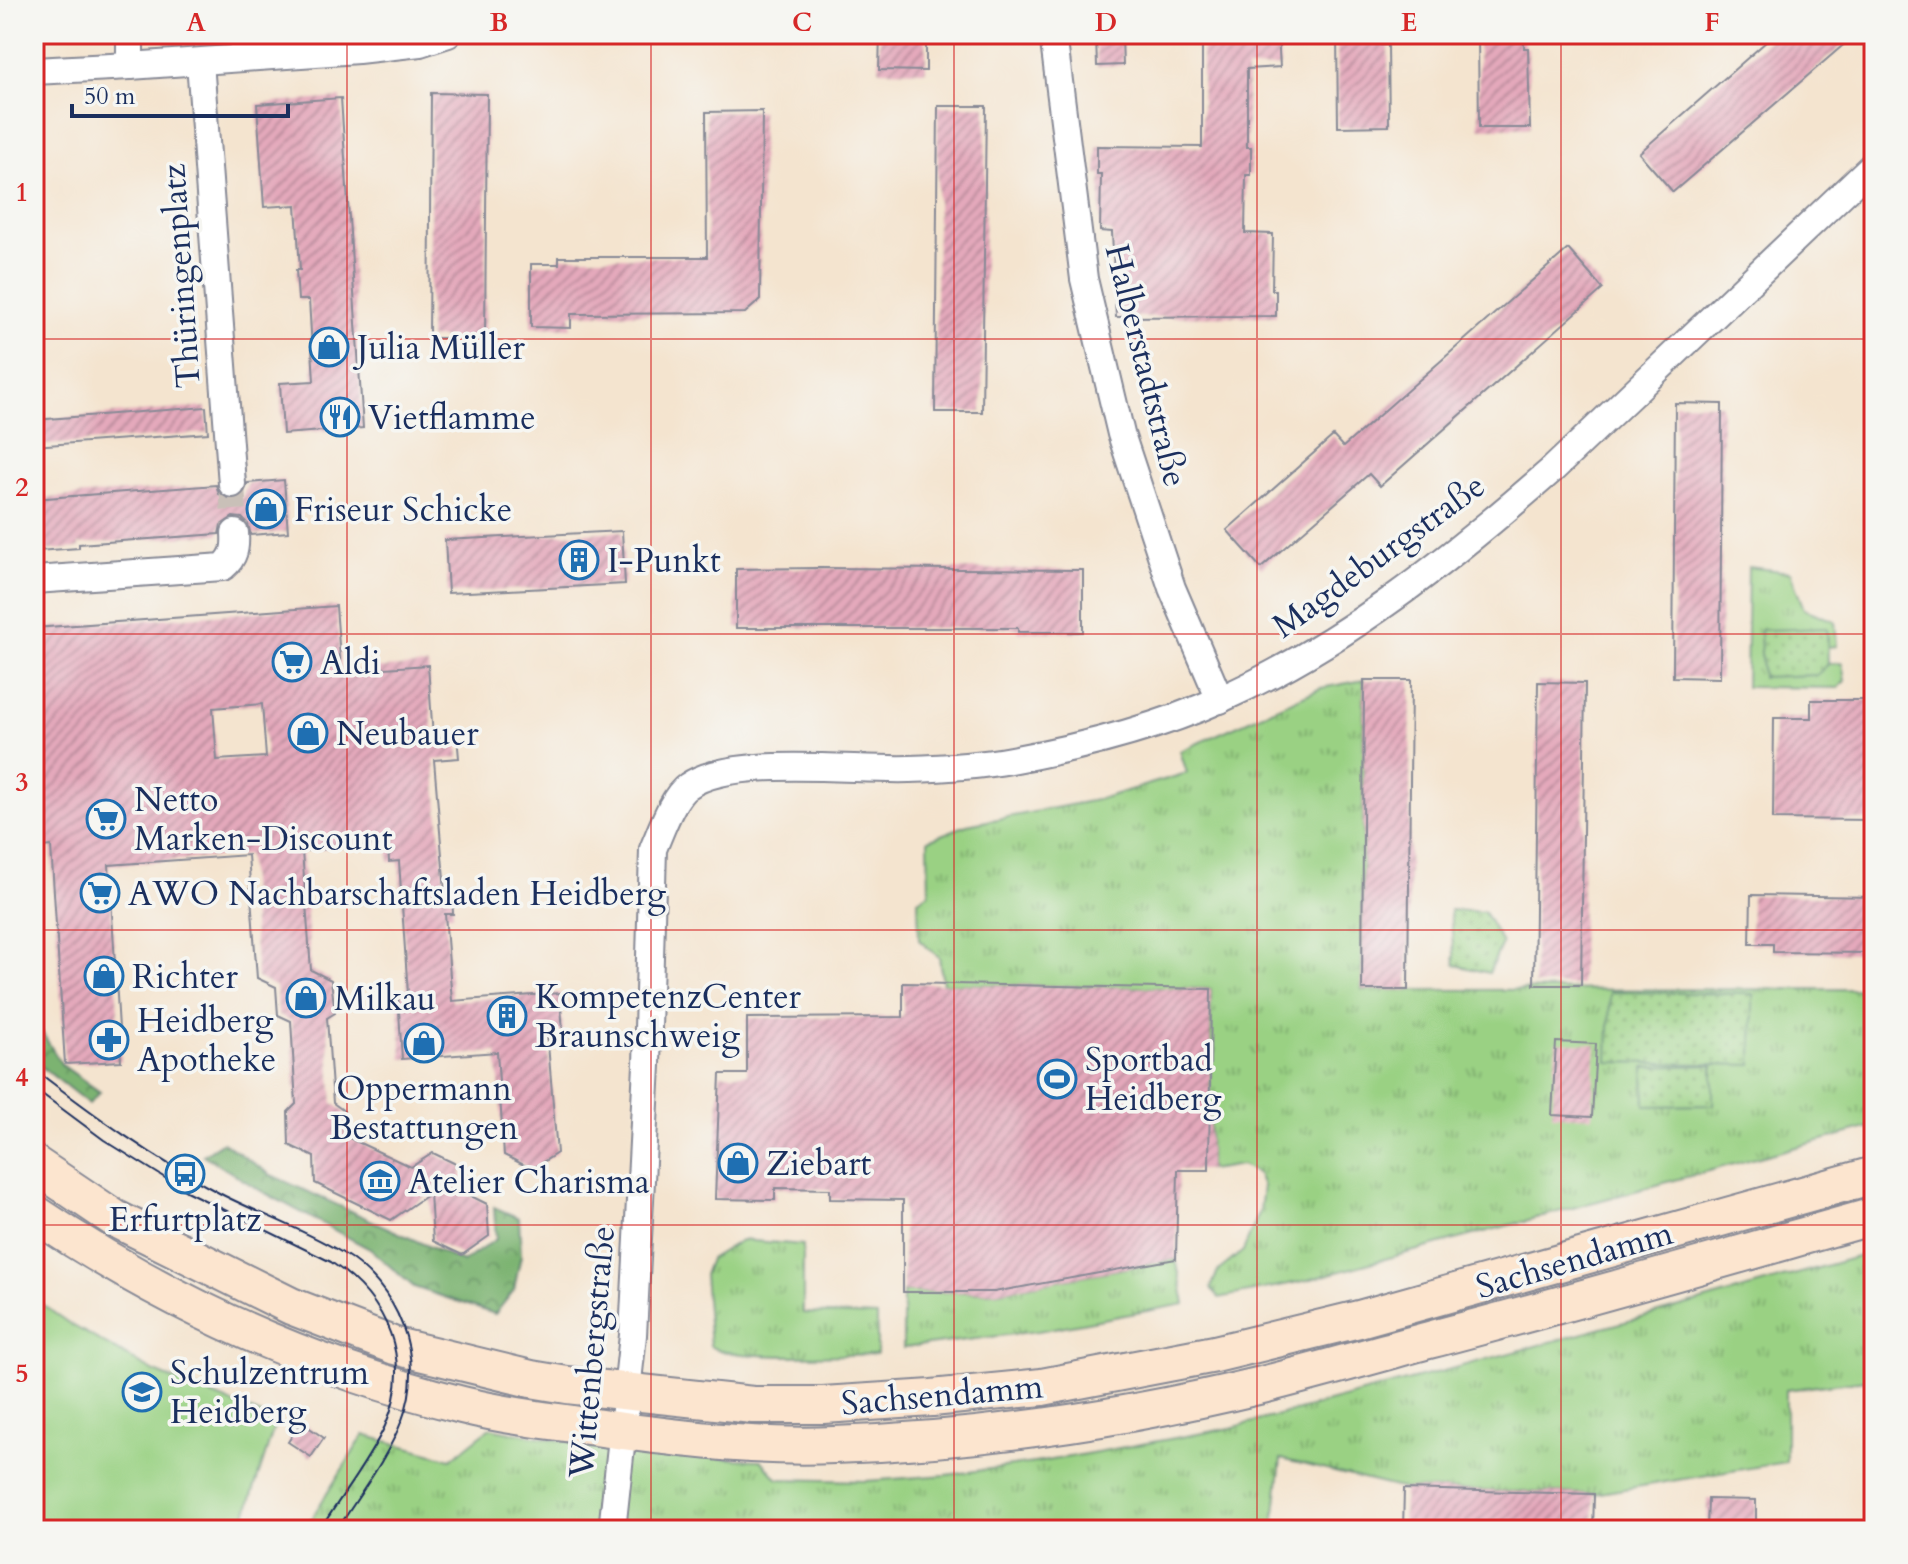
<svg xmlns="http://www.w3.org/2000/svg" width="1908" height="1564" font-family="Cardo,serif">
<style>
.grass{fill:url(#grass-tufts);stroke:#5a8070;stroke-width:2}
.forest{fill:url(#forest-crowns);stroke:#4b7168;stroke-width:2}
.park{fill:url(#park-dots);stroke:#5a8070;stroke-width:2}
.pitch{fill:#9ad183;stroke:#5a8070;stroke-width:2}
.building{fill:url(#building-hatch);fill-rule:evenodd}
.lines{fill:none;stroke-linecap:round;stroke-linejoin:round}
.street-tunnel{stroke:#c9c0b8;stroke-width:26;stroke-dasharray:26 13;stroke-linecap:butt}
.street-casing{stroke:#888a96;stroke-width:30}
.secondary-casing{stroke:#888a96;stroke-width:40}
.street{stroke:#fff;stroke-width:26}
.secondary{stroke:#fce5cf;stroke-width:36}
.tram{stroke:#1b2f5e;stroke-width:2}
.grid{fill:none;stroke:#d62828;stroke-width:2;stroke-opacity:0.55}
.labels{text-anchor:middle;stroke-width:7;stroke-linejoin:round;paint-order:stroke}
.street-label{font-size:34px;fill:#1b2f5e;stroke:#f6f6f2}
.poi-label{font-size:34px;fill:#1b2f5e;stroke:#f6f6f2;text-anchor:start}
.neatline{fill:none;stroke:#d62828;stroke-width:3}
.grid-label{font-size:26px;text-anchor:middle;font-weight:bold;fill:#d62828}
</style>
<defs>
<pattern id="grass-tufts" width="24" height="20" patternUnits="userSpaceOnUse" patternTransform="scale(2)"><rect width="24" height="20" fill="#9ad183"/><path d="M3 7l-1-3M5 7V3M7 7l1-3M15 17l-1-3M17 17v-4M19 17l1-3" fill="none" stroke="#7daa6e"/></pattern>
<pattern id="forest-crowns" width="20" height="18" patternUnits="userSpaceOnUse" patternTransform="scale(2)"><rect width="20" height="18" fill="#7bb371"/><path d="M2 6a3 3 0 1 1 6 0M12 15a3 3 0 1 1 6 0" fill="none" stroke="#649260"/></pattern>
<pattern id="park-dots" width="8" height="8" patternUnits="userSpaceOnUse" patternTransform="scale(2)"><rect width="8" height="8" fill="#9ad183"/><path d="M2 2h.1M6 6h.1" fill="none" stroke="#7daa6e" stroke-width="1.8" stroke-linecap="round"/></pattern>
<pattern id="building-hatch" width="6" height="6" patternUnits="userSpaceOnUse" patternTransform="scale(2)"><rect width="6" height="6" fill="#e4a9bb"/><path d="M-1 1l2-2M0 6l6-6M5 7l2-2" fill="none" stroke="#b88a9b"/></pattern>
</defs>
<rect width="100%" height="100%" fill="#f6f6f2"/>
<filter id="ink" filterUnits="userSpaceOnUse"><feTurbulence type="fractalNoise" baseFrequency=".0125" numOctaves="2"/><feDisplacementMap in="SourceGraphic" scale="16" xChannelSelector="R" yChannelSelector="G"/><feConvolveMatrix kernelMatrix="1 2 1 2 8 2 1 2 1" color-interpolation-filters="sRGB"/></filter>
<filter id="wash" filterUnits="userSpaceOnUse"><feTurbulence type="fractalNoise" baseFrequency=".006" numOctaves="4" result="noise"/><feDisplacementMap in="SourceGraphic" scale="32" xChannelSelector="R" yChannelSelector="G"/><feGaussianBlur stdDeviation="1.8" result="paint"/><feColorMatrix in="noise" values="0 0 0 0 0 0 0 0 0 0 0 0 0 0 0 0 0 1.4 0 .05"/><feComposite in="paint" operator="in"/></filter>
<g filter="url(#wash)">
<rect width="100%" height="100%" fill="#f4e4cf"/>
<g class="grass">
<polygon points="1748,567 1790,572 1804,609 1835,621 1837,646 1828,647 1827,628 1817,675 1828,664 1842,663 1845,681 1839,688 1746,687"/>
<polygon points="1364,680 1362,990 1874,989 1874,1126 1304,1281 1219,1298 1211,1288 1218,1271 1243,1251 1260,1211 1263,1186 1258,1174 1242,1165 1209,1170 1211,989 943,984 939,957 919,940 918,900 929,893 928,840 967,825 1096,800 1187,773 1180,751 1321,688"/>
<path d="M741 1240 803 1245V1313L877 1316V1354C847 1355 728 1361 710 1346L704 1275 710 1259Z"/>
<path d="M1874 1252V1379L1786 1390V1462L1594 1494 1404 1489 1281 1459 1273 1530H304L364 1435 451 1459 490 1428C579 1445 669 1457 761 1460L778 1479 866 1481 946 1475 1041 1462 1231 1428 1688 1305Z"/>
<polygon points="1176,1259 1185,1304 1038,1331 903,1348 903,1292 994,1292"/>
</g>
<g class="forest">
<polygon points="34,1019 62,1065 100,1092 89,1104 34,1061"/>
<polygon points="223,1142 271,1175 463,1262 496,1239 494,1207 519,1218 521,1255 514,1290 495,1314 414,1287 370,1249 261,1191 203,1155"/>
</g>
<g class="park">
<polygon points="1827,628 1828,664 1817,675 1762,677 1760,630"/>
<polygon points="1450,910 1484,912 1502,943 1489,973 1455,965"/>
<polygon points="1610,992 1753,994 1752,1065 1608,1062"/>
<polygon points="1713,1065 1713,1105 1645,1106 1644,1067"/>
</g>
<polygon class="pitch" points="34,1299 70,1324 155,1372 276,1421 241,1530 34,1530"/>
<g id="blocks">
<g class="building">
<polygon points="880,34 926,34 926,71 879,70"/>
<polygon points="1202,34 1278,34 1280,67 1247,69 1247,147 1251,147 1251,175 1246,175 1245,233 1273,234 1272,290 1276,290 1276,316 1116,317 1112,232 1100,231 1101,174 1097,174 1097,146 1202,147"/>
<polygon points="1337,34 1380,34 1381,45 1388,45 1389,126 1338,127"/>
<polygon points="1478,34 1524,34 1524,48 1528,48 1530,128 1479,128"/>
<polygon points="1775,34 1856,34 1673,192 1639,153"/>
<polygon points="1122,37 1123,65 1097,66 1096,38"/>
<polygon points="431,93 487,94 485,338 429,338"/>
<polygon points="341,98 363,428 283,434 280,383 314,381 309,300 298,300 296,270 300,270 296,205 264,207 257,104"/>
<polygon points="938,106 986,106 982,412 935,412"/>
<polygon points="762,111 760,300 745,313 571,314 571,328 531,327 531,264 559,264 559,257 707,257 706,112"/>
<polygon points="1568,249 1603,289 1380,486 1369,474 1261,568 1227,530 1333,436 1343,447"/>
<polygon points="1675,403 1722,404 1720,678 1673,677"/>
<polygon points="206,407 208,433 34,446 34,420"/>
<polygon points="284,480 288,532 251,535 248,524 242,518 233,517 221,525 219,534 79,544 79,548 37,551 34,499 216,485 219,494 232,500 242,497 248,483"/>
<polygon points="622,531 625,584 448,593 445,540"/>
<polygon points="818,568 1083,570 1083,632 1018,632 1018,628 736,628 736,569"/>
<path d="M336 606 341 671 428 665 433 738 457 736 459 758 434 760 445 891H452L453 914H445L452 1001 560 993 563 1032H547L557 1153 532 1169 504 1155 497 1052 402 1059 398 995 408 994 399 861 389 862 388 844 302 851 311 970 331 980 335 1013 327 1018 333 1103 344 1111 345 1136 411 1167 433 1153 462 1167 463 1192 487 1204 489 1236 462 1255 433 1241 430 1193 391 1220 315 1183 314 1157 289 1145 288 1112 296 1104 291 1021 278 1015 276 987 257 978 248 855 109 865 121 1061 65 1064 51 846 34 848V728L41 727 34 628ZM262 704 266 757 217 760 213 708Z"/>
<polygon points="1364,680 1411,680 1408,990 1362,990"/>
<polygon points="1538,682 1585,683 1581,985 1534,985"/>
<polygon points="1811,700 1874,700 1874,820 1773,819 1774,718 1811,718"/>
<polygon points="1751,895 1874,897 1874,953 1773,952 1773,944 1750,944"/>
<polygon points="903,983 1211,989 1209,1170 1178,1170 1176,1259 994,1292 903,1292 903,1200 830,1199 830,1189 775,1188 775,1200 715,1199 720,1074 747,1074 747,1018 903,1017"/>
<polygon points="1556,1042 1596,1044 1592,1117 1552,1115"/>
<polygon points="301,1422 324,1438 311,1457 288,1442"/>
<polygon points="1404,1489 1594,1494 1593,1530 1403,1530"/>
<polygon points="1708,1499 1756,1500 1756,1530 1707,1530"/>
</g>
</g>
</g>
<g filter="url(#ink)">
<use href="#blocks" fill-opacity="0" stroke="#888a96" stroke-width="2"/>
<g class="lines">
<polyline class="street-tunnel" points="232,484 235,533"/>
<defs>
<g id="street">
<polyline points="130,34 130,66 358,50 420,43 448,34"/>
<polyline points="1053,34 1084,279 1121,434 1172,588 1220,700"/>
<polyline points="200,62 232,484"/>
<polyline points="34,71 130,66"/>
<path d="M34 580 223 567C235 557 236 547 235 533"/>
<path d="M612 1530 633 1335 647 1065 653 849C661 831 672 797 688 786 731 755 852 771 909 769 942 768 978 766 1011 760 1082 747 1155 729 1221 699 1345 644 1451 558 1553 469L1874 164"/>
</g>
<g id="secondary">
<polyline points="34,1164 114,1218 291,1306 395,1346 531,1379 567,1385 753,1405 823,1405 932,1398 1042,1387 1215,1354 1359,1319 1874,1175"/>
<path d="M34 1213C164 1301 309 1367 462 1405 515 1418 569 1423 623 1431 693 1440 763 1448 834 1445 978 1440 1122 1419 1262 1385 1318 1371 1374 1355 1429 1340 1578 1301 1726 1258 1874 1216"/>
</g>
</defs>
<use href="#street" class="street-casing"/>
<use href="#secondary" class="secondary-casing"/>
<use href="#street" class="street"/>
<use href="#secondary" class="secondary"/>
<g class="tram">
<path d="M34 1069C94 1115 154 1159 221 1194 260 1214 303 1229 341 1252 398 1286 427 1357 402 1420 387 1459 359 1495 337 1530"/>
<path d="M34 1088 104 1140 186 1191 331 1262C388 1300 414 1360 385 1426 368 1462 341 1496 320 1530"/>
</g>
</g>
</g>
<path class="grid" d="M347 34V1530M651 34V1530M954 34V1530M1257 34V1530M1561 34V1530M34 339H1874M34 634H1874M34 930H1874M34 1225H1874"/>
<defs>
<symbol id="shop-ring" viewBox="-11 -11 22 22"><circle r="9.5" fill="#f6f6f2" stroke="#1f6fb2" stroke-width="1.5"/><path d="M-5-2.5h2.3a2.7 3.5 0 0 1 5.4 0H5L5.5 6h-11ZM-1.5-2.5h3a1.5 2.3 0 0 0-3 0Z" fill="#1f6fb2"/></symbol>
<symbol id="restaurant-ring" viewBox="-11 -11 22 22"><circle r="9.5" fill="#f6f6f2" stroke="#1f6fb2" stroke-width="1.5"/><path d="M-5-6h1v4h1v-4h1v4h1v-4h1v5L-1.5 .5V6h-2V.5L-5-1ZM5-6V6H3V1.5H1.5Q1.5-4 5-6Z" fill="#1f6fb2"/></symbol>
<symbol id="building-ring" viewBox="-11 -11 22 22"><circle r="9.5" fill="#f6f6f2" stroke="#1f6fb2" stroke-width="1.5"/><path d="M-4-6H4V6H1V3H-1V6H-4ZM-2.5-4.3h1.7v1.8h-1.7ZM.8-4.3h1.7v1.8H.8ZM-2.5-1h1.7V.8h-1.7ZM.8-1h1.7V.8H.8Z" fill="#1f6fb2"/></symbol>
<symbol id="supermarket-ring" viewBox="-11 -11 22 22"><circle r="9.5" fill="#f6f6f2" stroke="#1f6fb2" stroke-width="1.5"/><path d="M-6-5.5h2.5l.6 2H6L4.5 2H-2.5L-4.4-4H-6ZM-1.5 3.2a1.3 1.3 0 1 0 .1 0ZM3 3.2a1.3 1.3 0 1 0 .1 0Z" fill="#1f6fb2"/></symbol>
<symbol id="pharmacy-ring" viewBox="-11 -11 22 22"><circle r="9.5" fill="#f6f6f2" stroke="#1f6fb2" stroke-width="1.5"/><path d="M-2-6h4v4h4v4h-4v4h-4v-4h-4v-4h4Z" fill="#1f6fb2"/></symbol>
<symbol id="stadium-ring" viewBox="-11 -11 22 22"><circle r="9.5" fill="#f6f6f2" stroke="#1f6fb2" stroke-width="1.5"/><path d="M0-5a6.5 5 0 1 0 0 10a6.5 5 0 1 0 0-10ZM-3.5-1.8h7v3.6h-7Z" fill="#1f6fb2"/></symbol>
<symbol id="bus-ring" viewBox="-11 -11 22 22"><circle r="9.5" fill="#f6f6f2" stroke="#1f6fb2" stroke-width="1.5"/><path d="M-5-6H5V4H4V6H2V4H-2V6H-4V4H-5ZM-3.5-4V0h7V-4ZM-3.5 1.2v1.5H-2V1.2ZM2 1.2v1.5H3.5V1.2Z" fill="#1f6fb2"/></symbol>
<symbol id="museum-ring" viewBox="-11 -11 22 22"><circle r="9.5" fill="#f6f6f2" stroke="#1f6fb2" stroke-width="1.5"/><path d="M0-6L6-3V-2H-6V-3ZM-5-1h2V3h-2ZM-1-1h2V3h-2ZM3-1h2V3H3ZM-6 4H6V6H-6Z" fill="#1f6fb2"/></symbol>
<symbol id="school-ring" viewBox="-11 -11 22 22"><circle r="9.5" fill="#f6f6f2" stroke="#1f6fb2" stroke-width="1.5"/><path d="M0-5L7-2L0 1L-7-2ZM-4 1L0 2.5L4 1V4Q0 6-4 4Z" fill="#1f6fb2"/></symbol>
</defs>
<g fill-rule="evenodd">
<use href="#shop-ring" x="307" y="325" width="44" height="44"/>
<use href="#restaurant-ring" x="318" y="395" width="44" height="44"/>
<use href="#shop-ring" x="244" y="487" width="44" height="44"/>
<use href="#building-ring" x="557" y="538" width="44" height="44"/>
<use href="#supermarket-ring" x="270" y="640" width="44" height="44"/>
<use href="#shop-ring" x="286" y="711" width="44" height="44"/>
<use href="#supermarket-ring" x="84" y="797" width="44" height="44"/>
<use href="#supermarket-ring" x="78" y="871" width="44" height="44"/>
<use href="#shop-ring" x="82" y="954" width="44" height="44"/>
<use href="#shop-ring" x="284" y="976" width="44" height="44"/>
<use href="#building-ring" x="485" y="994" width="44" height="44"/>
<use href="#pharmacy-ring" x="87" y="1018" width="44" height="44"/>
<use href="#shop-ring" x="402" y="1021" width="44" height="44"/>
<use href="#stadium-ring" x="1035" y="1057" width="44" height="44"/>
<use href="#shop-ring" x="716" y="1141" width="44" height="44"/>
<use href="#bus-ring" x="163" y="1152" width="44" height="44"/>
<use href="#museum-ring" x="358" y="1159" width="44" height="44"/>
<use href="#school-ring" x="120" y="1370" width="44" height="44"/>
</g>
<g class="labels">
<g class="street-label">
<text transform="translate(180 276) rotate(-94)" y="12">Thüringenplatz</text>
<text transform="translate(1147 365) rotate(76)" y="12">Halberstadtstraße</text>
<text transform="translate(1378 555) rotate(-36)" y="12">Magdeburgstraße</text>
<text transform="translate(1574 1259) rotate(-16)" y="12">Sachsendamm</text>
<text transform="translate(591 1352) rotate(-85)" y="12">Wittenbergstraße</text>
<text transform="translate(942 1394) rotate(-5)" y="12">Sachsendamm</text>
</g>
<g class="poi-label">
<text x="357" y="359">Julia Müller</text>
<text x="368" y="429">Vietflamme</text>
<text x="294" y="521">Friseur Schicke</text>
<text x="607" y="572">I-Punkt</text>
<text x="320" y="674">Aldi</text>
<text x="336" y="745">Neubauer</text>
<text x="134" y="811">Netto<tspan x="134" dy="39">Marken-Discount</tspan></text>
<text x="128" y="905">AWO Nachbarschaftsladen Heidberg</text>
<text x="132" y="988">Richter</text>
<text x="535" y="1008">KompetenzCenter<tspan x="535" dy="39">Braunschweig</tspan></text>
<text x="334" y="1010">Milkau</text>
<text x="137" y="1032">Heidberg<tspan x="137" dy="39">Apotheke</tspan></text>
<text x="1085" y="1071">Sportbad<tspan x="1085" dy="39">Heidberg</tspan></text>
<text x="424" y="1100" text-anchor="middle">Oppermann<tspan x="424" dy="39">Bestattungen</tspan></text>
<text x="766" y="1175">Ziebart</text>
<text x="408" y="1193">Atelier Charisma</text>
<text x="185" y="1231" text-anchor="middle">Erfurtplatz</text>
<text x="170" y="1384">Schulzentrum<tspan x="170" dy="39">Heidberg</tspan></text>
</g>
</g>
<rect width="1908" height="1564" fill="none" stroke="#f6f6f2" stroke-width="88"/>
<path d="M72 104v12h216v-12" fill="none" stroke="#1b2f5e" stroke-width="4"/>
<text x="84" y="104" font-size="24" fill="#1b2f5e" stroke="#f6f6f2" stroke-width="6" paint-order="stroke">50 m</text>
<rect x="44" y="44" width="1820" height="1476" class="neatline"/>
<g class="grid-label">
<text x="196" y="31">A</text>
<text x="499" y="31">B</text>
<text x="802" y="31">C</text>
<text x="1106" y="31">D</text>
<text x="1409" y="31">E</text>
<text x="1712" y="31">F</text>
<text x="22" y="201">1</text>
<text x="22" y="496">2</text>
<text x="22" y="791">3</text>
<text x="22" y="1086">4</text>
<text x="22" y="1382">5</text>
</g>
</svg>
